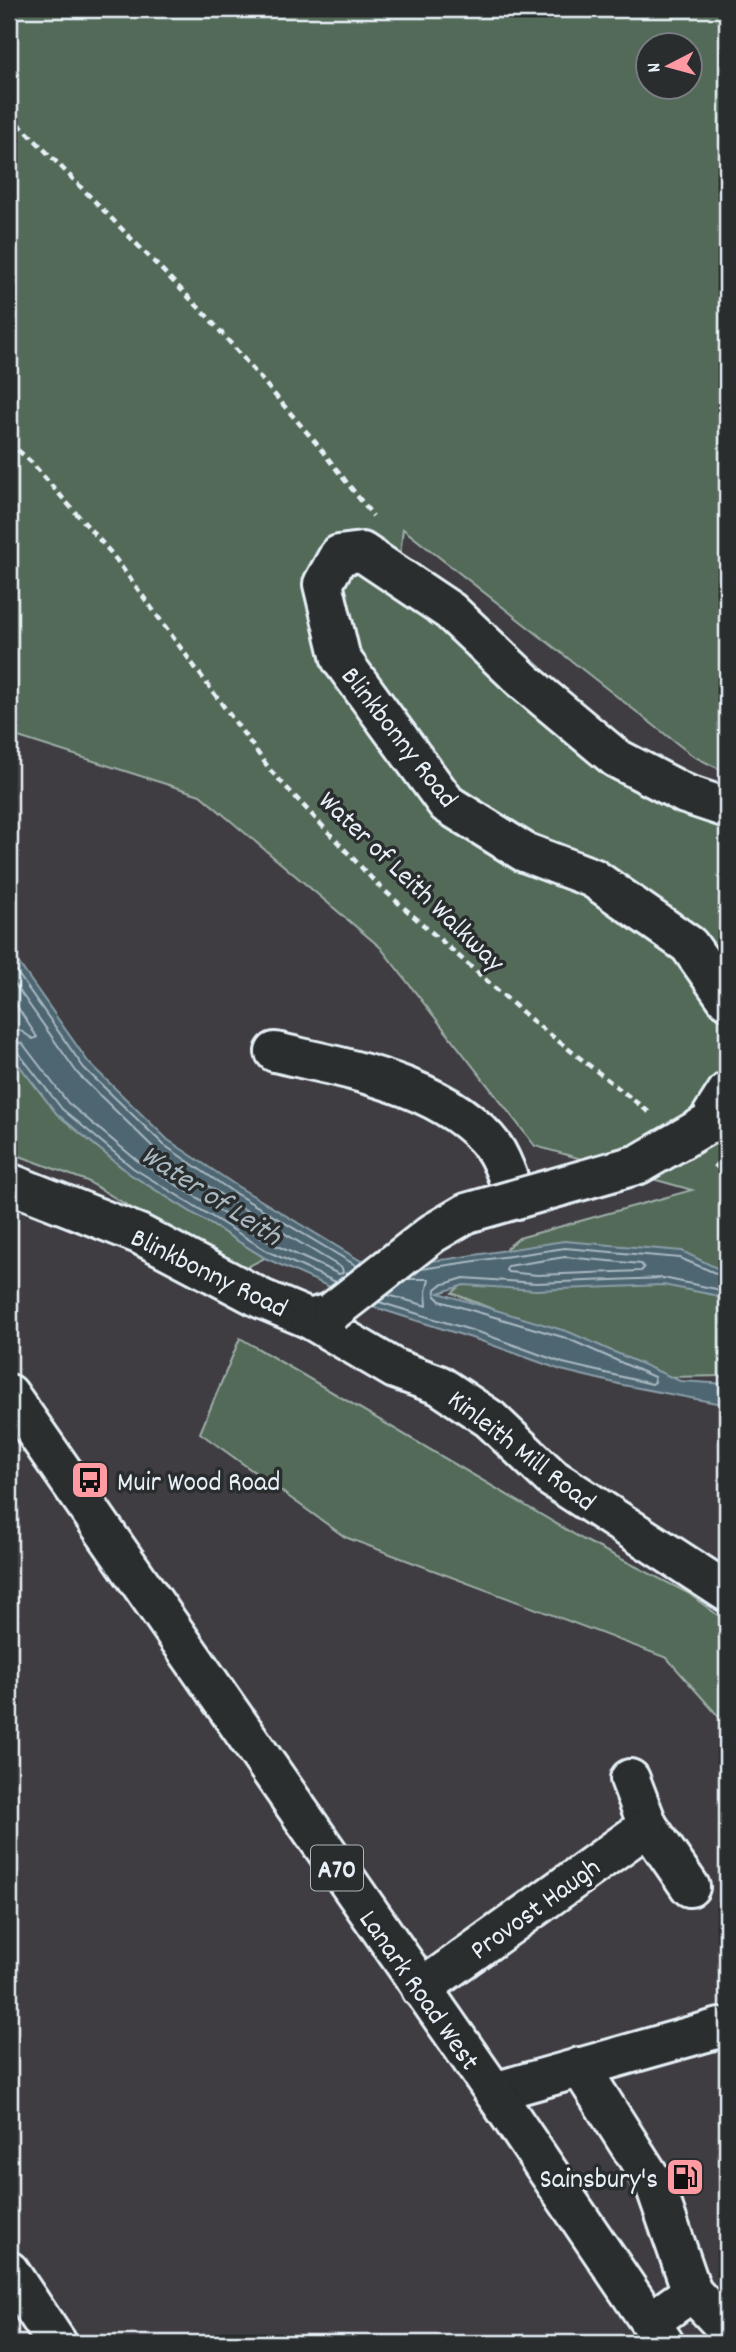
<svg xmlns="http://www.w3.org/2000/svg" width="736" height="2352" font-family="Dekko,sans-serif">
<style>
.green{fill:#536b58;stroke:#9eaea8;stroke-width:2;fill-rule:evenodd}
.water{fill:#4d6672;stroke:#8b9ea8;stroke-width:2}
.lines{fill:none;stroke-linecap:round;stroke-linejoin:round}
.shore{stroke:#aab9c2;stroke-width:2}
.minor-casing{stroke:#e8f1f8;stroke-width:44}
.major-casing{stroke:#e8f1f8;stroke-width:44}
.path{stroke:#e8f1f8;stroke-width:4.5;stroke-dasharray:7 5;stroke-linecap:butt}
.minor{stroke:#2a2d2e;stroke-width:38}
.major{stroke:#2a2d2e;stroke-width:38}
.minor-bridge-casing{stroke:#e8f1f8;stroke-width:44;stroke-linecap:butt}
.minor-bridge{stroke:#2a2d2e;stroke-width:38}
.labels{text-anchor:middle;stroke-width:7;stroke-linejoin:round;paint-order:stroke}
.shield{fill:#2a2d2e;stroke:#afb6bb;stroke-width:2}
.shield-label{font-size:26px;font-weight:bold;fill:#e8f1f8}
.street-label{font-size:28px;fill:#e8f1f8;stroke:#2a2d2e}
.poi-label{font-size:28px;fill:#e8f1f8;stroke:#2a2d2e;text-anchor:start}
.water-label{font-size:30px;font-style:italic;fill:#aab9c2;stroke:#2a2d2e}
</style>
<rect width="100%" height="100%" fill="#3f3d42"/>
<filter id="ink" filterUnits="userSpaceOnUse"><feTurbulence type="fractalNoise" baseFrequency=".0143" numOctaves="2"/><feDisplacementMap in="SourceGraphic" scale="14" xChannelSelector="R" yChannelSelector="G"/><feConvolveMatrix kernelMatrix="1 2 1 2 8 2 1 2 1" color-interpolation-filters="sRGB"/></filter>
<g filter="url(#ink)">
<g class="green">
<path d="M9 9H727V773L693 756 403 529 397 582 727 823V1376L664 1377 452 1293 519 1238 692 1190 535 1146 380 947 200 795 9 734ZM648 46H690V88H648Z"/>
<polygon points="9,1052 57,1114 130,1174 265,1258 237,1272 87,1181 9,1152"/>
<polygon points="240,1338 584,1540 688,1593 727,1622 727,1726 667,1658 345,1537 200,1433"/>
</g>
<polygon class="water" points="9,942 13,955 89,1063 168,1140 237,1186 371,1267 449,1259 564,1241 682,1251 727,1273 727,1305 714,1295 663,1285 536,1290 464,1285 439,1293 569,1332 680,1381 727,1384 727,1405 623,1385 561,1370 481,1341 377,1308 265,1258 130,1174 57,1114 9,1052"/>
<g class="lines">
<g class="shore">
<polyline points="9,961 84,1068 164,1145 233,1192 357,1266"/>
<polyline points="9,976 78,1074 158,1152 229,1200 342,1268 343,1273 339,1274 273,1244 139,1162 68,1103 23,1044 9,1039"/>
<polyline points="9,994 37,1037 33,1039 21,1031 9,1029"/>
<polyline points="9,1048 17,1051 62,1109 133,1168 269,1252 336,1282"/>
<polygon points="565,1257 641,1264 644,1268 641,1271 537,1275 508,1272 506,1270 508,1266"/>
<polyline points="421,1269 565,1248 680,1258 727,1278"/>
<polyline points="388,1295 427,1306 426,1292 429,1279 408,1279"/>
<polyline points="379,1302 484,1334 563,1363 652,1384 655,1382 654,1377 566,1338 440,1301 435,1296 436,1289 441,1285 464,1278 536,1283 663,1278 716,1289 727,1296"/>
</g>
<defs>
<g id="minor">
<polyline points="727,808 685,794 616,758 524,681 450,611 362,552 339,555 323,584 341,659 447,804 524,852 593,878 689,945 727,999"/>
<path d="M275 1052C347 1069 447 1085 494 1148 504 1162 509 1183 516 1198"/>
<polyline points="706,1125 727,1092"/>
<polyline points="9,1183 139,1234 262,1299 310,1319 332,1312"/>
<polyline points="310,1319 395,1369 439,1385 490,1419 552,1478 727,1592"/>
<polyline points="630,1779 648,1826 690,1887"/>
<polyline points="421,1989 648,1826"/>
<polyline points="580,2067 655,2185 692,2292"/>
<polyline points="494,2092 720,2028 727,2029"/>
<polyline points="9,2271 57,2343"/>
<polyline points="650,2322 692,2292 727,2329"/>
</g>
<polyline id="major" points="9,1394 494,2092 664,2343"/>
</defs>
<use href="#minor" class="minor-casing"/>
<use href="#major" class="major-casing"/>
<g class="path">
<polyline points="9,116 27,132 208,317 316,443 373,516"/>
<polyline points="9,442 31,462 112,554 271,771 377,884 529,1018 650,1113"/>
<polyline points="714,1164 727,1175"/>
</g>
<use href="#minor" class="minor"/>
<use href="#major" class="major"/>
<defs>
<polyline id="minor-bridge" points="332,1312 433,1233 467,1213 639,1164 706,1125"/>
</defs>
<use href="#minor-bridge" class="minor-bridge-casing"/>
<use href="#minor-bridge" class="minor-bridge"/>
</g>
</g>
<defs>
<symbol id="bus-square" viewBox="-11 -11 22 22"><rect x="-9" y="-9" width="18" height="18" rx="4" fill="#ff9aa2" stroke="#2a2d2e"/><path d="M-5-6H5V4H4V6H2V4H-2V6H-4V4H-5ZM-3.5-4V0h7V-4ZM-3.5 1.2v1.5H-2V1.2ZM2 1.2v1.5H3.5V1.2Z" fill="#111"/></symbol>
<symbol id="fuel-square" viewBox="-11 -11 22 22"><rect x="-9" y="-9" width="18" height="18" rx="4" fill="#ff9aa2" stroke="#2a2d2e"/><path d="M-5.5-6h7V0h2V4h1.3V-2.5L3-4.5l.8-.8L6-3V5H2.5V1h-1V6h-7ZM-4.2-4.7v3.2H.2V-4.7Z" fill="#111"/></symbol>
</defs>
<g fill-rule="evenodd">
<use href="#bus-square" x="68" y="1458" width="44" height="44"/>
<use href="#fuel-square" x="663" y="2155" width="44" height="44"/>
</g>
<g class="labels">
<rect class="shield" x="311" y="1845.5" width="52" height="45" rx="5"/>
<g class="shield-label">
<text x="337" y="1877">A70</text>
</g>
<g class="street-label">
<text transform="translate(401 736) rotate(52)" y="10">Blinkbonny Road</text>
<text transform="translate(413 880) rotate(44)" y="10">Water of Leith Walkway</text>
<text transform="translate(210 1271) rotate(26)" y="10">Blinkbonny Road</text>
<text transform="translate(523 1449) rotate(38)" y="10">Kinleith Mill Road</text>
<text transform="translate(534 1907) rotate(-36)" y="10">Provost Haugh</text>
<text transform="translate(421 1989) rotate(55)" y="10">Lanark Road West</text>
</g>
<g class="poi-label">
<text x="117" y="1490">Muir Wood Road</text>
<text x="658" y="2187" text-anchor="end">Sainsbury's</text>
</g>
<g class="water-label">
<text transform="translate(212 1194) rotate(33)" y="10">Water of Leith</text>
</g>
</g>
<rect width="736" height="2352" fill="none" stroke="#2a2d2e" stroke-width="35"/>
<rect x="18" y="18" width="701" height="2317" fill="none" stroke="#e8f1f8" stroke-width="2.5" filter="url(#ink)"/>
<g transform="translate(669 66) rotate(264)"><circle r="33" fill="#2a2d2e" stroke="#767b7f" stroke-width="2"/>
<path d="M0-5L12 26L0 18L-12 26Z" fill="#ff9aa2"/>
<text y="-10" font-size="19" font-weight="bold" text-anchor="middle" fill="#e8f1f8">N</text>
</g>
</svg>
